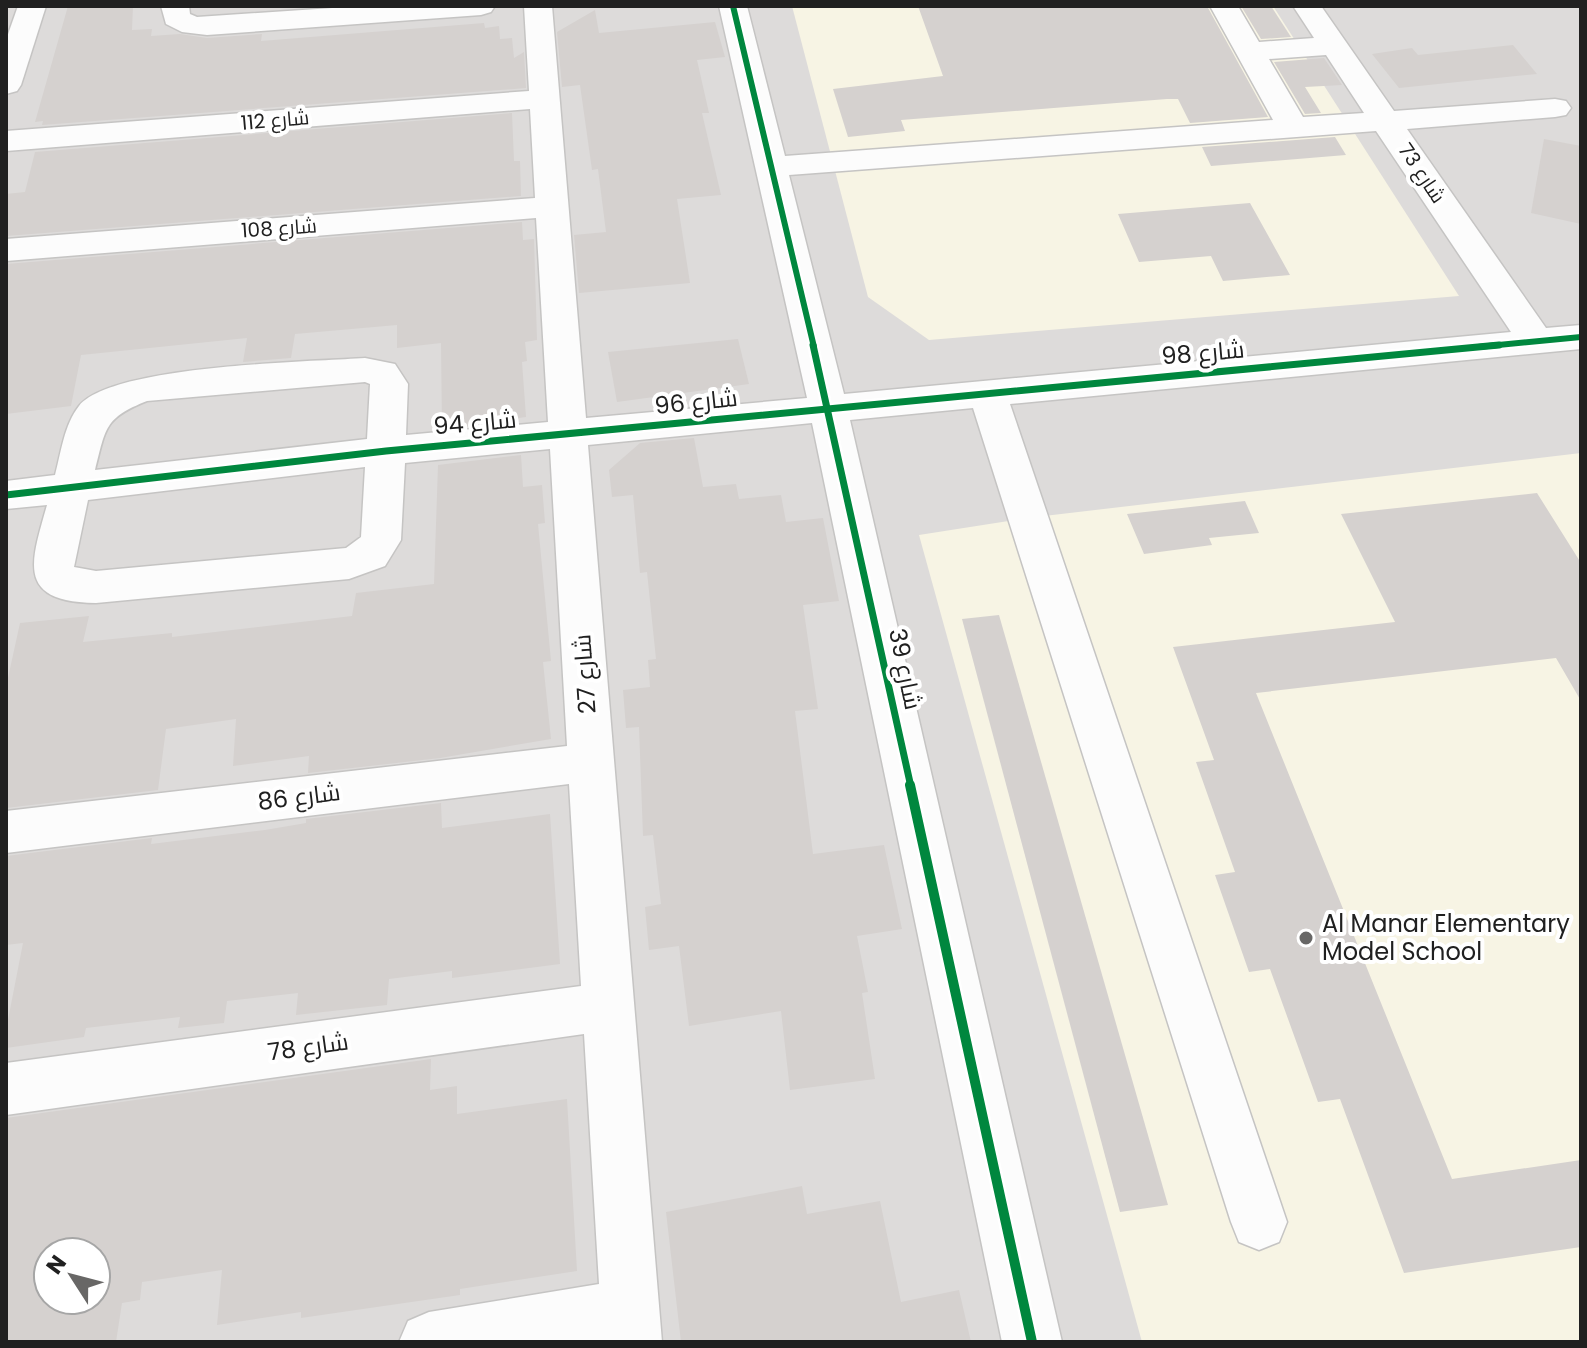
<svg xmlns="http://www.w3.org/2000/svg" width="1587" height="1348" font-family="Poppins,Cairo,sans-serif">
<style>
.residential{fill:#dddbda;fill-rule:evenodd}
.education{fill:#f7f4e4}
.building{fill:#d5d1cf;fill-rule:evenodd}
.lines{fill:none;stroke-linecap:round;stroke-linejoin:round}
.minor-casing{stroke:#c5c4c3;stroke-width:3}
.minor{fill:#fcfcfc;fill-rule:evenodd}
.cycleway-far2-casing{stroke:#fff;stroke-width:10}
.cycleway-far1-casing{stroke:#fff;stroke-width:12}
.cycleway-casing{stroke:#fff;stroke-width:15}
.cycleway-far2{stroke:#00873e;stroke-width:6}
.cycleway-far1{stroke:#00873e;stroke-width:7}
.cycleway{stroke:#00873e;stroke-width:10}
.poi-dot{fill:#686766;stroke:#fff;stroke-width:3}
.labels{text-anchor:middle;stroke-width:8;stroke-linejoin:round;paint-order:stroke}
.far-street-label{font-size:20px;fill:#202020;stroke:#fff}
.street-label{font-size:24px;fill:#202020;stroke:#fff}
.poi-label{font-size:24px;fill:#202020;stroke:#fff;text-anchor:start}
</style>
<rect width="100%" height="100%" fill="#eeebe8"/>
<path class="residential" d="M6 6H1581V1342H6ZM48 1252H96V1300H48Z"/>
<g class="education">
<polygon points="792,6 1273,6 1459,296 929,340 868,297"/>
<polygon points="1581,453 1581,1342 1142,1342 919,535 1027,518"/>
</g>
<g class="building">
<polygon points="68,6 133,6 132,30 152,29 151,36 180,34 207,38 262,34 261,41 484,23 485,28 499,26 500,39 512,38 514,58 524,52 526,88 42,125 43,121 35,122"/>
<polygon points="918,6 1207,6 1268,117 1190,123 1178,99 1167,99 901,120 905,131 848,137 833,89 943,76"/>
<polygon points="1241,6 1271,6 1291,37 1261,39"/>
<polygon points="595,10 599,33 715,22 725,57 697,60 709,113 702,113 721,195 677,199 690,283 579,293 574,235 606,232 598,169 592,170 580,85 562,87 557,32"/>
<polygon points="1513,45 1537,74 1399,88 1372,54 1412,48 1418,55"/>
<polygon points="1324,58 1342,85 1305,87 1321,113 1305,114 1274,62"/>
<polygon points="512,113 514,161 520,161 521,196 6,236 6,194 25,192 35,152"/>
<polygon points="1335,137 1346,155 1211,166 1202,147"/>
<polygon points="1544,139 1581,146 1581,224 1531,213"/>
<polygon points="1250,203 1290,275 1223,281 1211,256 1139,262 1118,214"/>
<polygon points="522,222 523,240 534,239 537,340 525,342 527,361 522,362 526,417 519,418 519,422 442,429 441,343 397,348 397,325 295,334 291,358 243,362 247,338 81,355 71,406 6,414 6,264"/>
<polygon points="738,339 749,384 617,402 608,352"/>
<polygon points="694,438 703,487 736,484 739,499 781,495 786,522 823,518 839,601 803,605 818,709 795,711 813,854 884,845 902,929 857,936 868,992 862,993 875,1079 790,1090 781,1011 689,1026 679,946 649,950 645,907 661,904 653,835 643,836 639,727 626,728 623,690 650,687 648,660 656,659 647,572 640,573 633,495 612,497 609,470 640,443"/>
<polygon points="521,455 523,487 542,485 545,523 538,524 551,661 543,662 551,739 440,758 308,773 309,756 233,766 236,719 166,729 158,790 6,808 6,687 20,623 89,616 83,642 172,633 172,637 352,616 356,593 434,584 438,465"/>
<polygon points="1537,493 1581,563 1581,701 1556,658 1256,693 1452,1179 1581,1160 1581,1247 1404,1273 1340,1099 1318,1102 1270,969 1249,972 1215,875 1235,872 1196,762 1214,760 1173,647 1395,622 1341,514"/>
<polygon points="1245,501 1259,533 1209,538 1212,545 1144,554 1127,514"/>
<polygon points="999,615 1168,1205 1120,1212 962,619"/>
<polygon points="441,803 442,828 550,814 560,964 452,978 452,971 389,979 387,1005 296,1015 298,993 227,1001 224,1023 178,1028 180,1017 86,1028 84,1037 6,1048 6,1030 23,943 6,945 6,856 152,838 151,844 265,830 306,823 306,819"/>
<path d="M431 1059 430 1090 457 1086V1114L567 1099 577 1271 460 1289V1295L356 1310 301 1318V1312L217 1325 222 1270 142 1282 140 1300 122 1303 116 1342H6V1118ZM48 1252H96V1300H48Z"/>
<polygon points="802,1186 807,1214 880,1201 901,1302 959,1290 971,1342 681,1342 666,1212"/>
</g>
<g class="lines">
<defs>
<g id="minor">
<polygon points="18,6 46,6 21,85 17,91 6,94 6,40"/>
<polygon points="161,6 189,6 190,14 197,17 362,6 495,6 491,12 481,15 207,35 182,32 166,24"/>
<path d="M524 6H552L586 418 807 398 719 6H747L785 156 1273 120 1210 6H1238L1259 42 1314 38 1293 6H1321L1394 111 1555 99 1566 101 1571 108 1566 115 1555 117 1407 129 1546 328 1581 325V349L1010 404 1287 1222 1279 1242 1259 1250 1239 1242 1231 1222 973 408 850 420 1062 1342H1002L812 423 588 445 662 1342H399L408 1321 429 1312 599 1284 584 1034 6 1115V1063L581 986 569 784 6 853V811L567 746 550 449 405 463 401 540 385 566 349 579 96 603C15 602 31 562 47 505L6 509V481L55 475C61 453 64 425 79 406 112 365 308 362 365 358L395 364 408 384 406 435 548 422 536 218 6 261V239L535 198 530 109 6 151V131L529 91ZM1326 55 1364 113 1303 117 1269 59ZM1376 131 1511 332 844 394 789 175ZM365 382 370 384 367 439 95 470C106 428 104 418 147 401ZM365 467 361 537 346 548 96 571 74 567 88 500Z"/>
</g>
</defs>
<use href="#minor" class="minor-casing"/>
<use href="#minor" class="minor"/>
<defs>
<g id="cycleway-far2">
<polyline points="733,6 814,347"/>
<polyline points="1478,347 1581,337"/>
</g>
<g id="cycleway-far1">
<polyline points="813,345 911,787"/>
<polyline points="6,495 386,451 1499,345"/>
</g>
<polyline id="cycleway" points="910,785 1032,1342"/>
</defs>
<use href="#cycleway-far2" class="cycleway-far2-casing"/>
<use href="#cycleway-far1" class="cycleway-far1-casing"/>
<use href="#cycleway" class="cycleway-casing"/>
<use href="#cycleway-far2" class="cycleway-far2"/>
<use href="#cycleway-far1" class="cycleway-far1"/>
<use href="#cycleway" class="cycleway"/>
</g>
<circle class="poi-dot" cx="1306" cy="938" r="8"/>
<g class="labels">
<g class="far-street-label">
<text transform="translate(275 120) rotate(-5)" y="7">شارع 112</text>
<text transform="translate(1422 173) rotate(56)" y="7">شارع 73</text>
<text transform="translate(279 228) rotate(-4)" y="7">شارع 108</text>
</g>
<g class="street-label">
<text transform="translate(1203 353) rotate(-5)" y="8">شارع 98</text>
<text transform="translate(696 402) rotate(-6)" y="8">شارع 96</text>
<text transform="translate(475 423) rotate(-5)" y="8">شارع 94</text>
<text transform="translate(905 669) rotate(78)" y="8">شارع 39</text>
<text transform="translate(585 674) rotate(-94)" y="8">شارع 27</text>
<text transform="translate(299 797) rotate(-7)" y="8">شارع 86</text>
<text transform="translate(308 1047) rotate(-8)" y="8">شارع 78</text>
</g>
<g class="poi-label">
<text x="1322" y="932">Al Manar Elementary<tspan x="1322" dy="28">Model School</tspan></text>
</g>
</g>
<rect width="1587" height="1348" fill="none" stroke="#202020" stroke-width="16"/>
<g transform="translate(72 1276) rotate(306)"><circle r="38" fill="#ffffff" stroke="#a6a6a6" stroke-width="2"/>
<path d="M0-6L14 30L0 20L-14 30Z" fill="#686766"/>
<text y="-12" font-size="22" font-weight="bold" text-anchor="middle" fill="#202020">N</text>
</g>
</svg>
